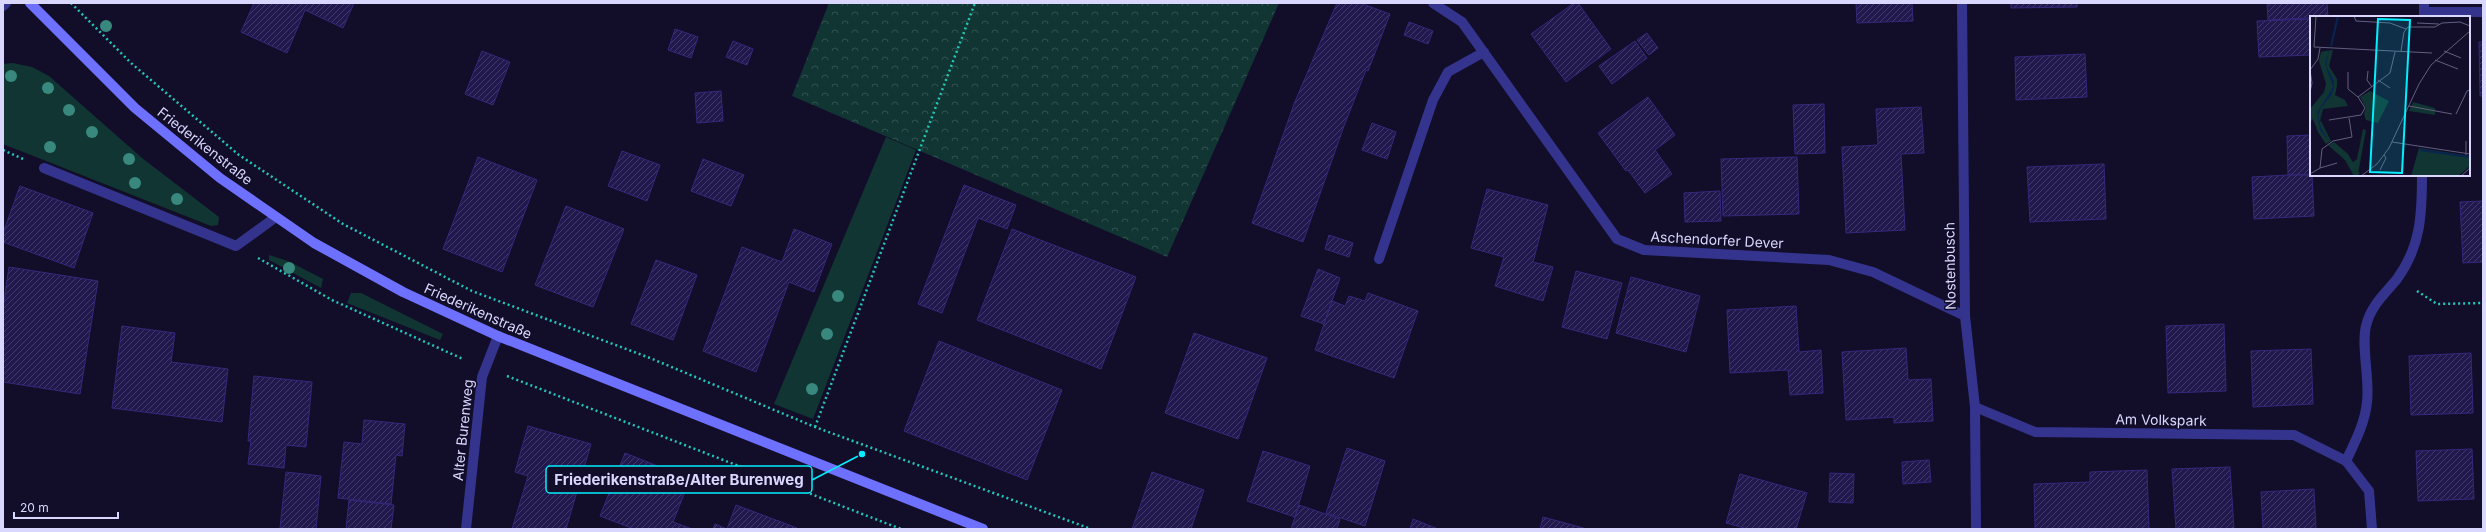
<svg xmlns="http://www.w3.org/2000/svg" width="2486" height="532" font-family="Inter,sans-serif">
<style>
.grass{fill:#103532}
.forest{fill:url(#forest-crowns)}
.building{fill:url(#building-hatch);stroke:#35287c}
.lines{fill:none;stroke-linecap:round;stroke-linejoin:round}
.path{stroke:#23c7b7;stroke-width:2.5;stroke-dasharray:2 3;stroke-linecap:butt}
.lane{stroke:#34348e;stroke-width:10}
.street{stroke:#34348e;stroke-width:10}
.secondary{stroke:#6e70ff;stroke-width:10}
.tree{fill:#38887d}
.labels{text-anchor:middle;stroke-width:3;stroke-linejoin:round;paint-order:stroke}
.street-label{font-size:14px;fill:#dad7ff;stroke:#120e2a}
.inset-river{fill:none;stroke:#072550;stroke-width:2}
.inset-road{fill:none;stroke:#625e7f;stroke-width:1}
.view{fill:#03efff;fill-opacity:0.15;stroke:#03efff;stroke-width:2}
.inset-edge{fill:none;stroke:#dad7ff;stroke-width:2}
.leader{fill:none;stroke:#03efff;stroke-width:1.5}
.callout-dot{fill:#03efff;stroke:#120e2a;stroke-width:1.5}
.callout{fill:#120e2a;stroke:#03efff;stroke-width:1.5}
.callout-label{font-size:15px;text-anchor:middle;font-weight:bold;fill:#dad7ff}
</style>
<defs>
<pattern id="forest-crowns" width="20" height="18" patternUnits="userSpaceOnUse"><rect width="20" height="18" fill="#103532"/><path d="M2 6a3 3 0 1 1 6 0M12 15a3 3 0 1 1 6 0" fill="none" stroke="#325251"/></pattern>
<pattern id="building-hatch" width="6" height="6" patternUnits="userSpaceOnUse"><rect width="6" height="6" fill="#21184d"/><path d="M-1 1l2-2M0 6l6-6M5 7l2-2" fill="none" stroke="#413968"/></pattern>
</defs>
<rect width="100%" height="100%" fill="#120e2a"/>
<g class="grass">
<polygon points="13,63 32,67 49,76 142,158 219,217 218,225 211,226 3,144 3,64"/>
<polygon points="886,137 916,150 813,419 774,404"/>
<polygon points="269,255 288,261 323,279 321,288 269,260"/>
<polygon points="351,293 361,293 443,334 440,340 347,303"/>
</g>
<polygon class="forest" points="829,3 1279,3 1167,257 792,96"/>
<g class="building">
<polygon points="254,3 354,3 343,28 305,10 287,53 241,32"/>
<polygon points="1337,3 1360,3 1390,14 1368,71 1366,70 1344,126 1303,242 1252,223 1294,104"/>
<polygon points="1574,3 1578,3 1611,49 1566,82 1531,34"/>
<polygon points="1856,3 1912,3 1913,21 1857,23"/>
<polygon points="2011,3 2077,3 2077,7 2011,8"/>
<polygon points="2267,3 2327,3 2328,17 2268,20"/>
<polygon points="2311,19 2311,55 2259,57 2257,21"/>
<polygon points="1409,22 1433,31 1428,44 1404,35"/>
<polygon points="675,29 698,37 691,58 668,50"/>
<polygon points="1647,33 1658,48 1649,55 1637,40"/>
<polygon points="733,41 753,49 747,65 726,57"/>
<polygon points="1635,41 1647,58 1612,84 1599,66"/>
<polygon points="2479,42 2483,42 2483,96 2480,96"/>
<polygon points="482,51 510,62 493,105 465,94"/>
<polygon points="2085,54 2087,97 2016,100 2015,57"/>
<polygon points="721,91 723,121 697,123 695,93"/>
<polygon points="1648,97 1675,135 1655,150 1672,174 1645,193 1628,170 1626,171 1598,133"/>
<polygon points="1824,104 1825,153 1795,154 1793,105"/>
<polygon points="1921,107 1924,153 1901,154 1905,230 1846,233 1842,147 1878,145 1876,109"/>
<polygon points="1372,123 1396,132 1387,159 1362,150"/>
<polygon points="2311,135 2311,175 2288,175 2287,136"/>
<polygon points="622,151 660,165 647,201 608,186"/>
<polygon points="478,157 537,180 502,272 443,249"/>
<polygon points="1797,157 1799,214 1723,216 1721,159"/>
<polygon points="703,159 744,175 731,206 691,191"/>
<polygon points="2104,164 2106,219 2030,222 2027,167"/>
<polygon points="2288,175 2312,175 2314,216 2254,219 2252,177"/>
<polygon points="964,185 1016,205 1007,229 978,218 942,313 918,304"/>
<polygon points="20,186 93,213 74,268 3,242 3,233"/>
<polygon points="1487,189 1548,205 1533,262 1553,267 1543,301 1495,286 1504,257 1471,248"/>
<polygon points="1720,191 1721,221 1685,222 1684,193"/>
<polygon points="2483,201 2483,262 2463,263 2460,202"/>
<polygon points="566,206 624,229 593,307 535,285"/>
<polygon points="794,229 832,244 814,292 789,282 756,372 703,351 742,247 782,262"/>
<polygon points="1012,229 1136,277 1101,369 977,320"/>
<polygon points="1329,235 1353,243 1349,257 1325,249"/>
<polygon points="656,260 697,275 673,340 631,324"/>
<polygon points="9,267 98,281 80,394 3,382 3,307"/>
<polygon points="1318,269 1340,278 1324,324 1301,316"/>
<polygon points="1576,271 1622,283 1607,339 1562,327"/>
<polygon points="1631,277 1700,296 1686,352 1616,333"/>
<polygon points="1368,293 1418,311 1394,378 1315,350 1332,301 1345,306 1349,296 1365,301"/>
<polygon points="1796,306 1799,352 1821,350 1823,393 1790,395 1788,370 1730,373 1727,310"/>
<polygon points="2224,324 2226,391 2168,393 2166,326"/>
<polygon points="122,326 175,333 171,362 228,369 222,422 112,408"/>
<polygon points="1194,333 1267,358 1238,439 1165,413"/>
<polygon points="939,341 1062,390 1027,480 904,431"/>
<polygon points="1906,348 1908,380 1931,379 1933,421 1894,423 1894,417 1846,420 1842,352"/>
<polygon points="2311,349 2313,404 2253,407 2251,351"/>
<polygon points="2471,353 2473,413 2411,415 2409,356"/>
<polygon points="254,376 312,382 306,447 286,445 284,468 248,464 251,441 248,441"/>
<polygon points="364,420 405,424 402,456 396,455 391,504 338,498 344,442 362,444"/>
<polygon points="528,426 591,444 566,529 512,529 528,476 515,472"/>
<polygon points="1347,448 1385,461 1365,526 1326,513"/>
<polygon points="2472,449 2474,499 2418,501 2416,451"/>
<polygon points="1263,451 1310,466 1295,517 1247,501"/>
<polygon points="625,453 690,479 673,522 692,529 634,529 600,516"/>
<polygon points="1929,460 1931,482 1903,484 1902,462"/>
<polygon points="2230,467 2234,529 2176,529 2172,469"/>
<polygon points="2147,470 2149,529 2035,529 2034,484 2090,482 2090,472"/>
<polygon points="286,472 321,476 316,529 280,528"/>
<polygon points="1152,472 1204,490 1191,529 1132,529"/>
<polygon points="1830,473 1854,474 1853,503 1829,502"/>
<polygon points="1740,474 1807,493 1796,529 1748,529 1726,523"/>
<polygon points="2314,489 2316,529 2263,529 2261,492"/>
<polygon points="349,500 394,505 391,529 346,529"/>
<polygon points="736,505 797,528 796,529 713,529 715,524 727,529"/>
<polygon points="1299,505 1340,519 1337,529 1291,529"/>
<polygon points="1543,517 1587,529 1540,529"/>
<polygon points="1413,519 1438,529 1410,529"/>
</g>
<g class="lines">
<g class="path">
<polyline points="71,3 131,63 239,155 343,224 472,291 650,358 815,427 1091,529"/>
<polyline points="3,150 23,159"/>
<polyline points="258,258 332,300 463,359"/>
<polyline points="2417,291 2437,304 2483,303"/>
<polyline points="507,376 901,529"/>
<polyline points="815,427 975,3"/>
</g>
<g class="lane">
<polyline points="44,168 236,246 276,217"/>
<polyline points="1379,259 1433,100 1448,72 1484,52"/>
</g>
<g class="street">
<polyline points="1433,3 1462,22 1617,239 1644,250 1829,260 1873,272 1965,316"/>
<polyline points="1962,3 1965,316 1975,407 1976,529"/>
<polyline points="3,6 6,3"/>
<polyline points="2424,12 2483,12"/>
<polyline points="2424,17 2424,3"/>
<polyline points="1975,407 2035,432 2294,435 2346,461 2369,491 2372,529"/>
<path d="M2346 461C2355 442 2365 423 2367 402 2370 380 2361 346 2366 326 2371 305 2384 295 2397 279 2421 246 2422 214 2422 175"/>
<polyline points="466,529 482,377 498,336"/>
</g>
<polyline class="secondary" points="30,3 135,108 220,178 314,243 403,292 498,336 983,529"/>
</g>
<g class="tree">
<circle cx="106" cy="26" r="6"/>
<circle cx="11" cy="76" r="6"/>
<circle cx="48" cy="88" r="6"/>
<circle cx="69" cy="110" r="6"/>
<circle cx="92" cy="132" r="6"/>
<circle cx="50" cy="147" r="6"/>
<circle cx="129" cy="159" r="6"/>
<circle cx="135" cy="183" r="6"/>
<circle cx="177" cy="199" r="6"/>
<circle cx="289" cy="268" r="6"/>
<circle cx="838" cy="296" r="6"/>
<circle cx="827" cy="334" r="6"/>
<circle cx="812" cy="389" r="6"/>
</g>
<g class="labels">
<g class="street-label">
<text transform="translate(205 146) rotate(38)" y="5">Friederikenstraße</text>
<text transform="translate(1717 240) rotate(3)" y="5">Aschendorfer Dever</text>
<text transform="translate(1950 266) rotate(-91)" y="5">Nostenbusch</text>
<text transform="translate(478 311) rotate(24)" y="5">Friederikenstraße</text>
<text transform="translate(2161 420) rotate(1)" y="5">Am Volkspark</text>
<text transform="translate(463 430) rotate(-84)" y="5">Alter Burenweg</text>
</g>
</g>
<g transform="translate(2310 16)">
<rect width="160" height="160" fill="#120e2a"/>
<path d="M15 35 23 34 19 50 27 63V70L25 79 12 93 10 105 7 106 11 105 21 125 16 128 8 116 3 103 0 106V93L14 76 16 68 9 45 11 36ZM103 86 125 92V99L99 95ZM24 126 38 138 50 158 44 160 35 144 18 129ZM109 132 160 140V150L148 160H101Z" fill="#103532"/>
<path d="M60 75 79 85 68 107 56 104 54 98 56 92 50 81ZM25 79 35 84 38 90 13 93 10 105 11 93ZM53 113 56 114 48 158 42 147 47 143Z" fill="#103532"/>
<path d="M20 30 16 49 24 65V72L22 78 11 92 8 99 11 112 19 125 10 114 7 97 23 71 15 48Z" fill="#072550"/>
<path class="inset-river" d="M21 30 28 0M110 134 160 141"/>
<path class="inset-road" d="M6 0 4 31 122 37M44 0 46 5 80 7 96 13M107 7 129 8M91 35 94 16 98 11H125L132 7 150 6 160 10M134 35 151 42M125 44 148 53M58 55 57 64 62 71M38 56V73L48 81 80 57 85 36M68 64 80 72M0 76 2 67 0 54 8 43 10 32M99 90 142 98M146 98 157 75 160 74M19 104 51 99 55 92 48 81M156 125V139M82 126 160 138M10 152 27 147M70 154 76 142 74 139M0 158 10 152 12 133 23 125 42 121 39 102M51 160 67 148 79 132 109 68 121 49 160 15M151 160 160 152"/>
<path class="view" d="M68 3 100 4 92 157 60 156Z"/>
<rect width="160" height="160" class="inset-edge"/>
</g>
<path class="leader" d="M862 454L812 480"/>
<circle class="callout-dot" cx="862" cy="454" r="4"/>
<rect class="callout" x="546" y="466" width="266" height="27" rx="4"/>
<g class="callout-label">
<text x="679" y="485">Friederikenstraße/Alter Burenweg</text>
</g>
<rect width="2486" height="532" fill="none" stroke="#dad7ff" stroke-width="8"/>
<path d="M14 512v6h104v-6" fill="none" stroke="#dad7ff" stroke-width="2"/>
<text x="20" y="512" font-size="12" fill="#dad7ff" stroke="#120e2a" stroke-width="3" paint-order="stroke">20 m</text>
</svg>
